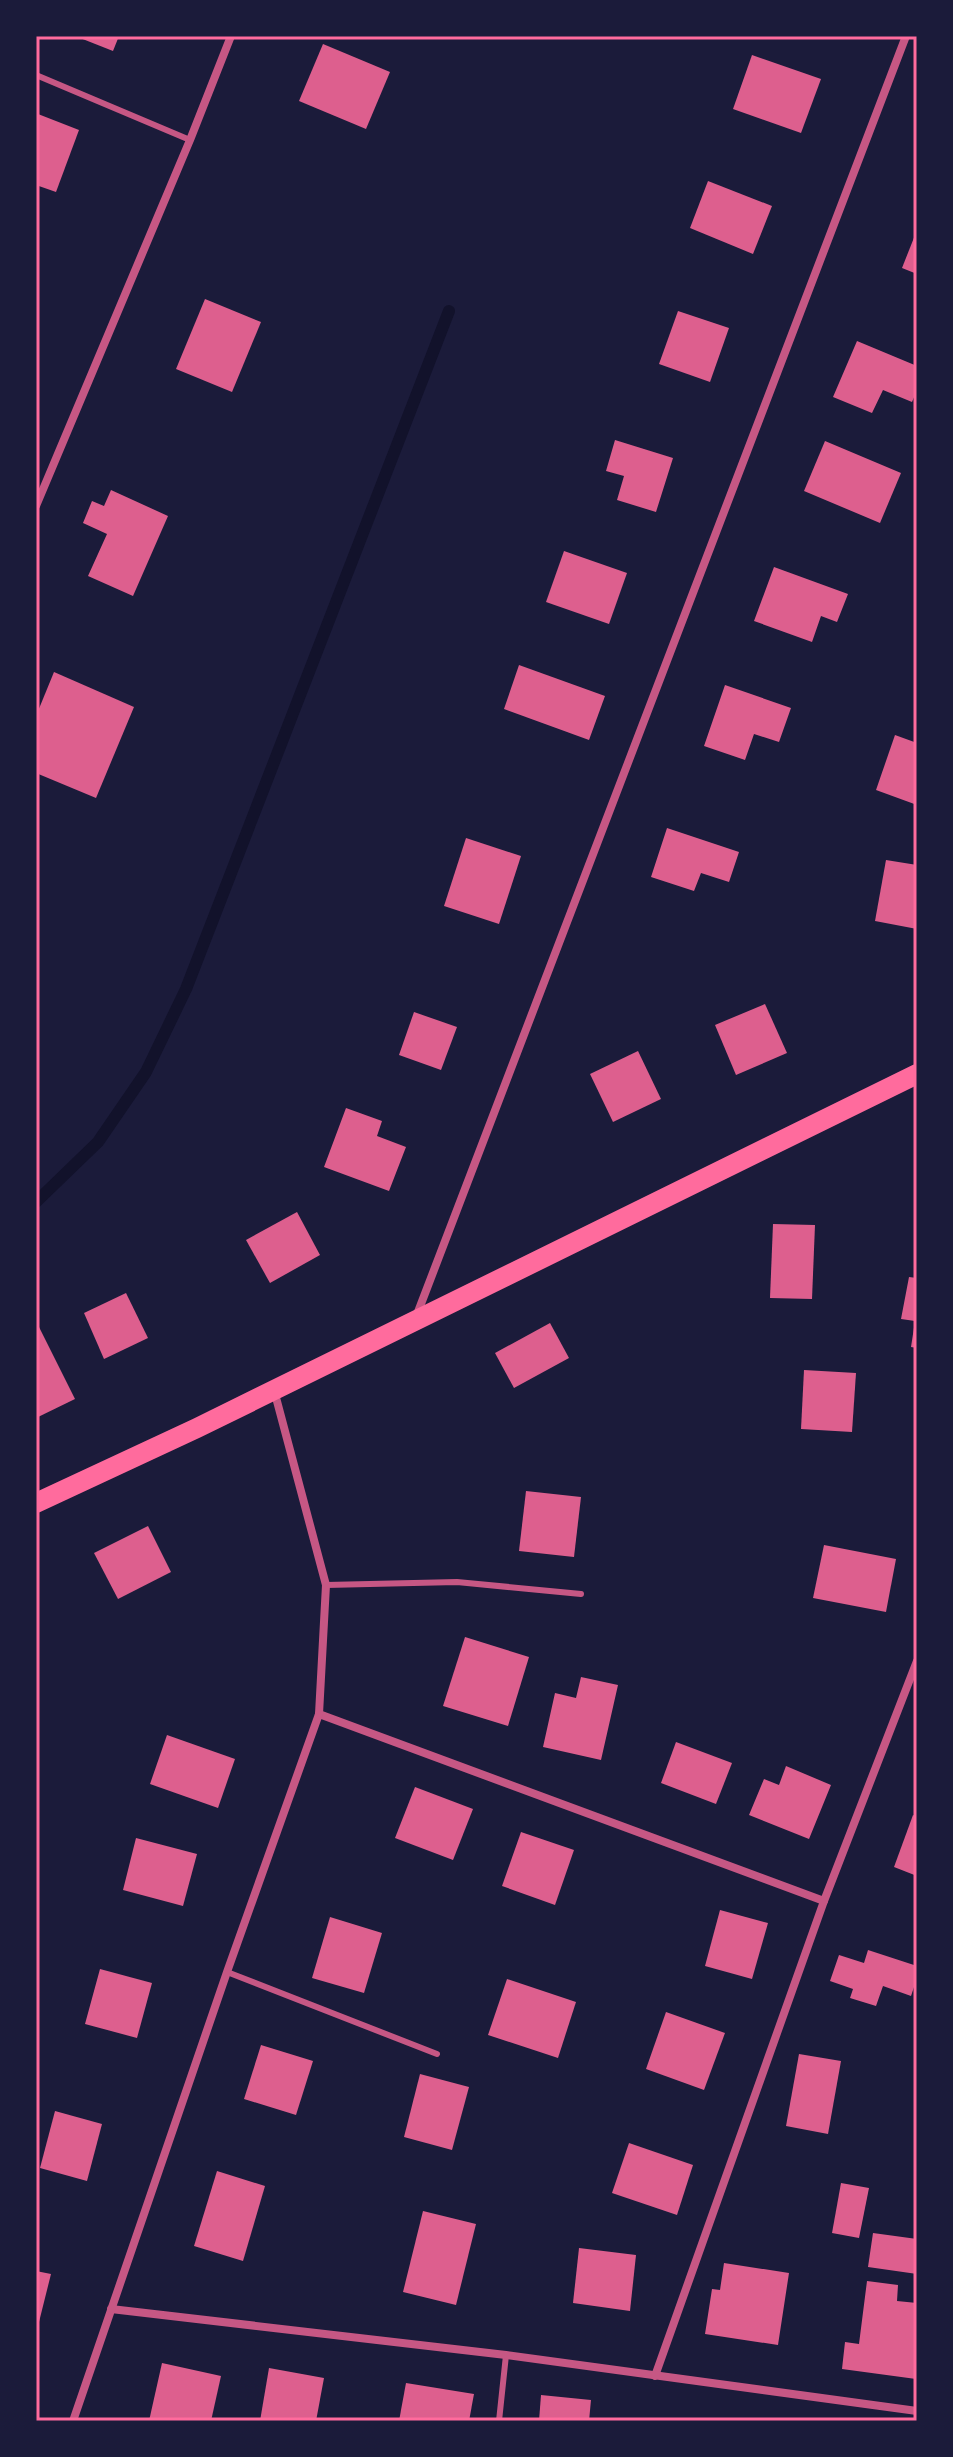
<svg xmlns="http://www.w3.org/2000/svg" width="953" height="2457" font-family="Lato,sans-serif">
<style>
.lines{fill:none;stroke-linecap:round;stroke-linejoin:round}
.stream{stroke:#12122b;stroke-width:12}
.building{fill:#dd5f8e}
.service{stroke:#c65784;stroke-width:6}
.minor{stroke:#c65784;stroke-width:8}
.primary{stroke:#ff6b9d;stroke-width:20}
.neatline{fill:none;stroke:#ff6b9d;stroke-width:3}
</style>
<rect width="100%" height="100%" fill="#1b1b3a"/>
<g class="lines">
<polyline class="stream" points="36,1202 98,1142 146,1072 186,989 449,311"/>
</g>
<g class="building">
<polygon points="75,36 119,36 113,51"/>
<polygon points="323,44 390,72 366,129 299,101"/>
<polygon points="752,55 821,79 801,133 733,109"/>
<polygon points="38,114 79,130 56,192 36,185"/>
<polygon points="708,181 772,206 753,254 690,228"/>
<polygon points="917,230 917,274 902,268"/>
<polygon points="205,299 261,322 232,392 176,369"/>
<polygon points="678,311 729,328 710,382 659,364"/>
<polygon points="857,341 917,366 917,390 912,402 883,390 872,413 833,397"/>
<polygon points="615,440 673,458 656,512 617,500 624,476 606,471"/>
<polygon points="825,441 901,473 880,523 804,491"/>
<polygon points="111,490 168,516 133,596 88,576 107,534 83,523 92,501 104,506"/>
<polygon points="564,551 627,573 609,624 546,602"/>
<polygon points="774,567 848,594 837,622 821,616 812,642 754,621"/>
<polygon points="519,665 605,696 589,740 504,709"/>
<polygon points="54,672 134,707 96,798 36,773 36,716"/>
<polygon points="725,685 791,708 779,742 754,734 745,760 704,746"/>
<polygon points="895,735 917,743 917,805 876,790"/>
<polygon points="667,828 739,852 729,882 701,873 694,891 651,877"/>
<polygon points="466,838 521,856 499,924 444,906"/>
<polygon points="886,860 917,865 917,929 875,921"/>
<polygon points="765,1004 787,1053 736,1075 715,1025"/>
<polygon points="414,1012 457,1027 441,1070 399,1055"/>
<polygon points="638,1051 661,1099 613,1122 590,1074"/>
<polygon points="346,1108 382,1121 377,1136 406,1147 389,1191 324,1167"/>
<polygon points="297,1212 320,1255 270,1283 246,1240"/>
<polygon points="773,1224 815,1225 812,1299 770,1298"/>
<polygon points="909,1277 917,1278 917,1348 911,1347 915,1321 901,1319"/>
<polygon points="126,1293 148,1338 104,1359 84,1313"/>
<polygon points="36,1321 75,1399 36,1418"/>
<polygon points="550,1323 569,1358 514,1388 495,1353"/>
<polygon points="804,1370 856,1373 852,1432 801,1429"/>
<polygon points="526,1491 581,1497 574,1557 519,1551"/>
<polygon points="148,1526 171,1572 118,1599 94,1553"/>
<polygon points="824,1545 896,1559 886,1612 813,1598"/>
<polygon points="465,1637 529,1657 508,1726 443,1706"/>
<polygon points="581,1677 618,1685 601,1760 543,1747 555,1693 576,1698"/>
<polygon points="167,1735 235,1759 218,1808 150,1784"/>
<polygon points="676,1742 732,1763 716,1804 661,1783"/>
<polygon points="786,1766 831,1785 809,1839 749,1815 764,1779 779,1785"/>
<polygon points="415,1787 473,1809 453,1860 395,1838"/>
<polygon points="913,1815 917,1817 917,1876 894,1867"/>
<polygon points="521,1832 574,1850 555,1905 502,1886"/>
<polygon points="136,1838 197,1854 183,1906 123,1890"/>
<polygon points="720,1910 768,1923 752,1979 705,1966"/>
<polygon points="330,1917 382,1933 364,1993 312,1978"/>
<polygon points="868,1950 917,1966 917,1978 911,1996 883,1986 876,2006 850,1998 853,1989 830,1981 839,1955 864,1963"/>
<polygon points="100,1969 152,1983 137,2038 85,2024"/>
<polygon points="507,1979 576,2002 558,2058 488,2035"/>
<polygon points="666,2012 725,2033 704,2090 646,2069"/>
<polygon points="261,2045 313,2061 296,2115 244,2099"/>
<polygon points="799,2054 841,2061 828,2134 786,2126"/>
<polygon points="420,2074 469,2087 452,2150 404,2137"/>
<polygon points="55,2111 102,2124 87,2181 40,2168"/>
<polygon points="629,2143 693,2165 677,2215 612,2193"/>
<polygon points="217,2171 265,2186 243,2261 194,2246"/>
<polygon points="841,2183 869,2188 859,2238 832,2233"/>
<polygon points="423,2211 476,2224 456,2305 403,2292"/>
<polygon points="873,2233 917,2239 917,2274 868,2267"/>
<polygon points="579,2248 636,2255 630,2311 573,2303"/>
<polygon points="724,2263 789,2273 778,2345 705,2334 712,2289 720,2290"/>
<polygon points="36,2271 51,2274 39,2322 36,2321"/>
<polygon points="867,2281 898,2285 897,2301 917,2303 916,2379 842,2369 845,2342 859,2344"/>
<polygon points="162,2363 221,2376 211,2421 149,2421"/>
<polygon points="269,2368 324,2378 316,2421 260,2421"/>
<polygon points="406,2383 474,2394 469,2421 399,2421"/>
<polygon points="541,2395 591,2400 589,2421 539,2421"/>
</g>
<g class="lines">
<g class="service">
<polyline points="36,75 190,140"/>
<polyline points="326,1585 457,1582 581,1594"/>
<polyline points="227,1972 437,2054"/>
<polyline points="499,2421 506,2355"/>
</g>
<g class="minor">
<polyline points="36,506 190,140 231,36"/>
<polyline points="416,1317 906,36"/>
<polyline points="319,1714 824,1901"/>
<polyline points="111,2309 506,2355 917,2411"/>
<polyline points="655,2376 824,1901 917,1661"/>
<polyline points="73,2421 227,1972 319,1714 326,1585 274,1390"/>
</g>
<polyline class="primary" points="36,1503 197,1428 917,1074"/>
</g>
<rect width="953" height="2457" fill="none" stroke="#1b1b3a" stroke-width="76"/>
<rect x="38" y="38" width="877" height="2381" class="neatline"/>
</svg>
